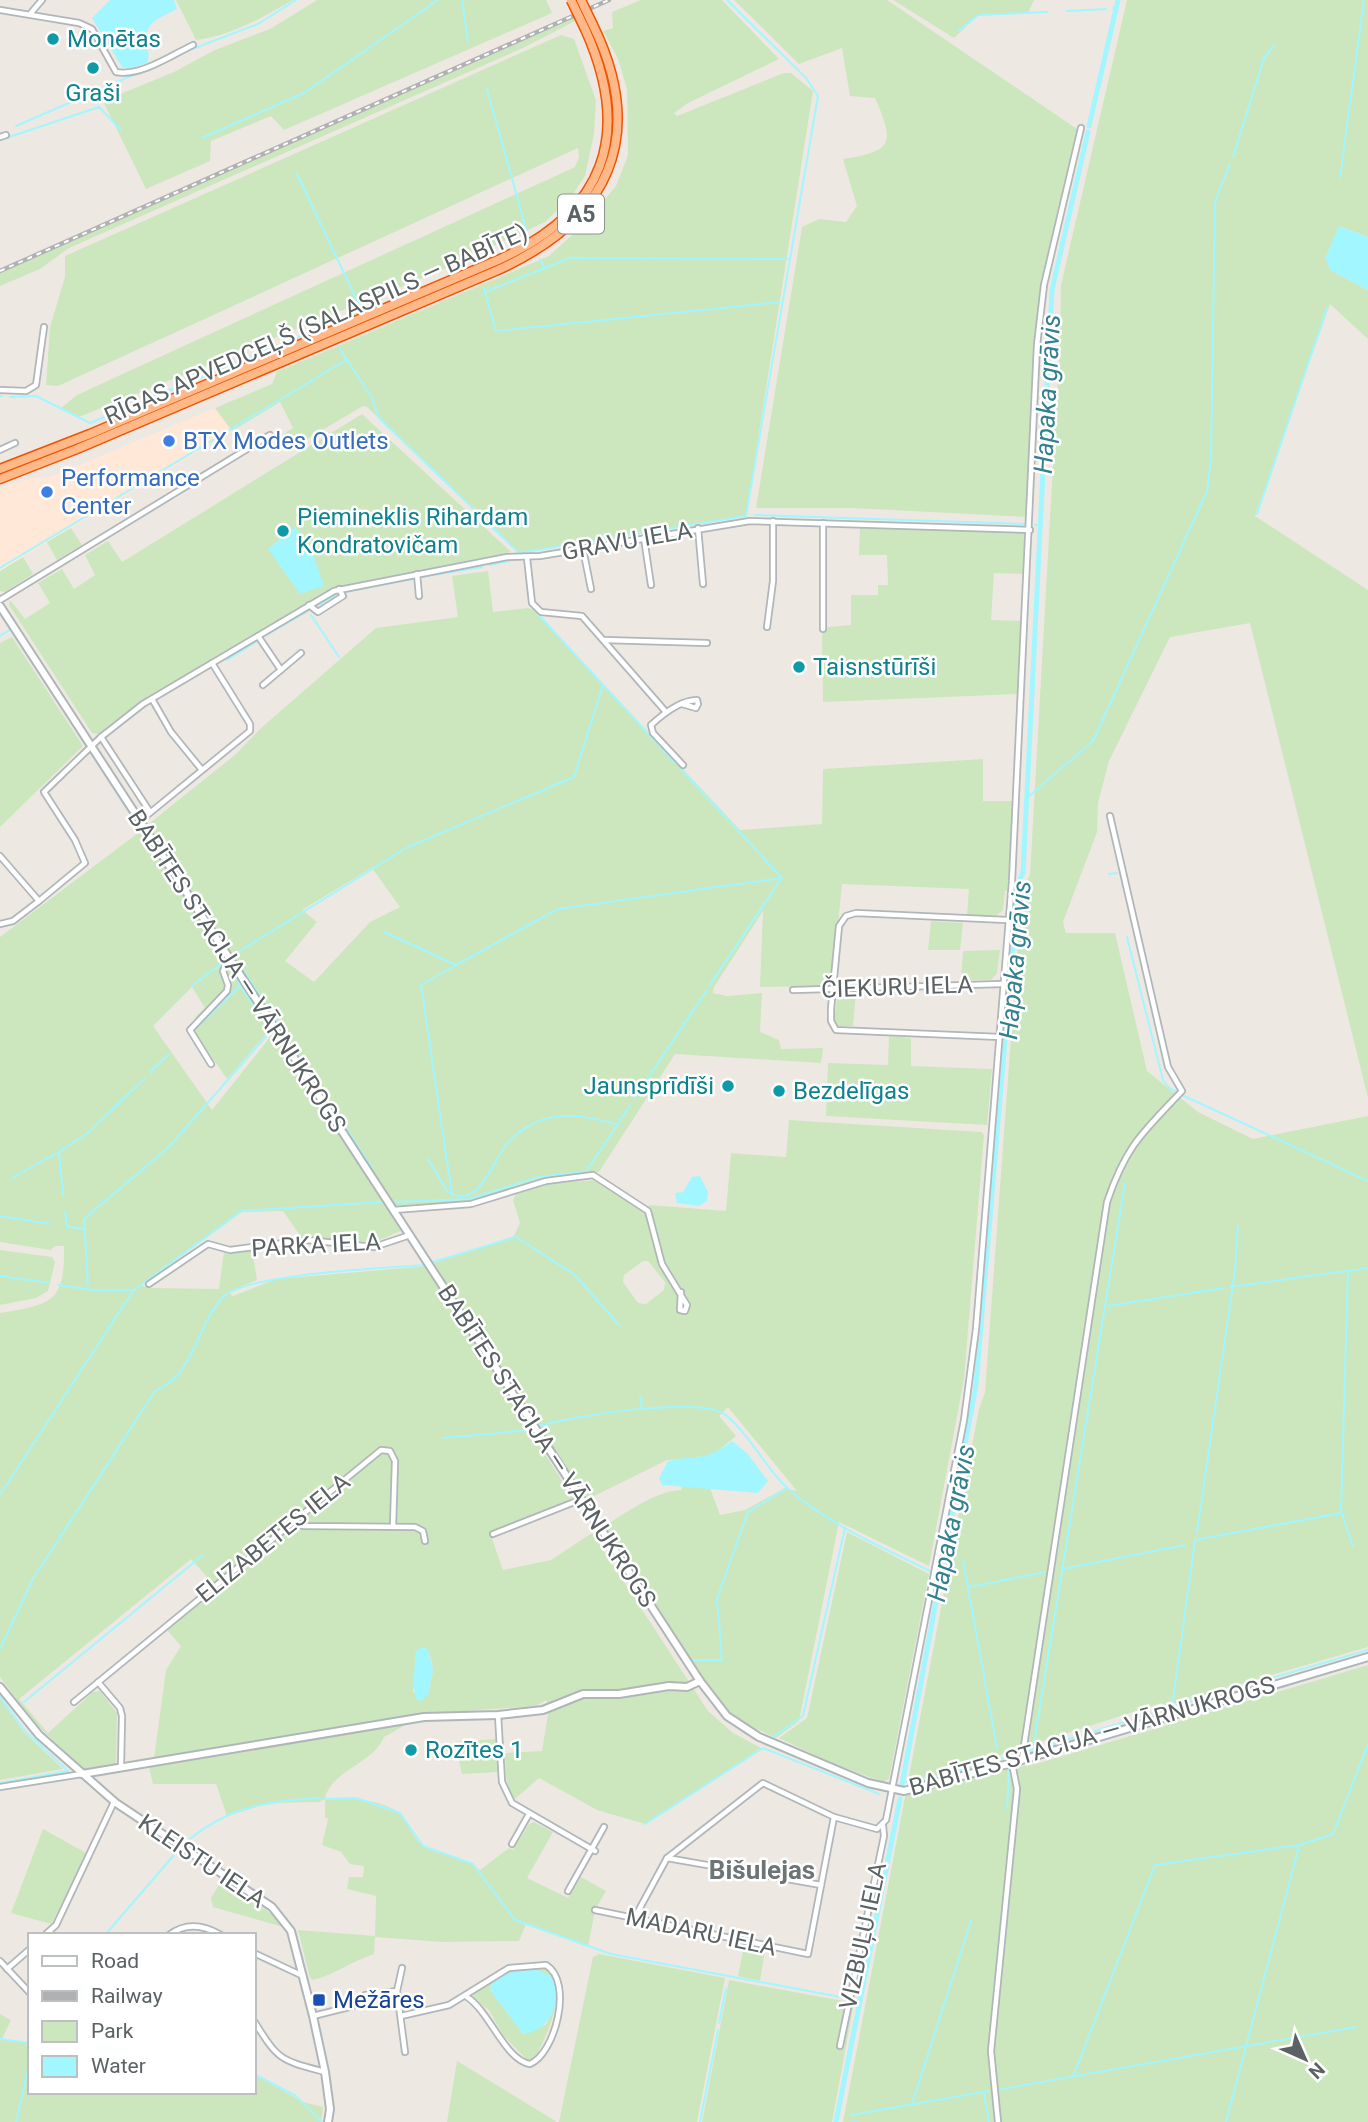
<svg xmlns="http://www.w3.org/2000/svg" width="1368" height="2122" font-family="Roboto,sans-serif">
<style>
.commercial{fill:#ffe8d7}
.green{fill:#cce7be;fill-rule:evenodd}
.water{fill:#a2f6ff}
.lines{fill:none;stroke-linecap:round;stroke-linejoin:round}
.stream{stroke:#a2f6ff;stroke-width:2}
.canal{stroke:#a2f6ff;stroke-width:5}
.street-casing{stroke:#b0b6b9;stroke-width:8}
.secondary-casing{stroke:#afb6b9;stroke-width:10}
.highway-casing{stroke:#f15300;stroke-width:11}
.street{stroke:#fff;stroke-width:4.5}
.secondary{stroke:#fff;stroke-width:6}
.highway{stroke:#ffb989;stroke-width:8}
.rail-casing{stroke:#b0b1b2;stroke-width:4.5}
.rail{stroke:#fff;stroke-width:2;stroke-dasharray:5;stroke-linecap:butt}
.highway-bridge-casing{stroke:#f15300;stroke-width:11;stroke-linecap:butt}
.highway-bridge{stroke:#ffb989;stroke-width:8}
.culture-dot{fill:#0f9aa8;stroke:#fff;stroke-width:2.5}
.shop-dot{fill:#3f7fe0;stroke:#fff;stroke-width:2.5}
.transit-dot{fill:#1a4fb4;stroke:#fff;stroke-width:2.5}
.labels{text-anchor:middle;stroke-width:5;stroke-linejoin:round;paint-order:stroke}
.shield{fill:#fff;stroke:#8c9192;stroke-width:2}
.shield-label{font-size:23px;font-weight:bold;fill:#5b6264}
.culture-label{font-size:24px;fill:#0d838f;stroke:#fff;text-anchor:start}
.street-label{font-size:24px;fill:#5b6264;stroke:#fff}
.shop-label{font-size:24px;fill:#366cbe;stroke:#fff;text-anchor:start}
.transit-label{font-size:24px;fill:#164399;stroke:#fff;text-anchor:start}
.water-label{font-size:26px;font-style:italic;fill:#338090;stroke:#fff}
.neighbourhood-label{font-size:26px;font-weight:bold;fill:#6c7476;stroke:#fff}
</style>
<rect width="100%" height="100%" fill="#eee8e3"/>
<polygon class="commercial" points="215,408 232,431 0,571 0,488 32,478 53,476"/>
<g class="green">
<path d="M176 0H293C263 17 231 36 196 40Z"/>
<polygon points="317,0 546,0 552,13 284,130 271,116 211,141 210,161 146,189 103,101 174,72 215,50 270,29"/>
<polygon points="641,0 722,0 779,59 688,103 674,113 677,116 784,73 791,73 813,91 746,516 519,553 367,407 363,406 287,451 276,439 293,428 280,402 232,431 215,408 272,384 277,372 549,256 587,221 616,186 628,155 627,89 618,59 603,31 613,28 612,12"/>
<path d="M734 0H887L1077 129 1041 283 1034 346 1028 517 852 508H756L802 227 819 219 846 222 857 206 843 159C893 151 895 144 875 98L850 96 842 48 799 64Z"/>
<polygon points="893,0 1034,0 1028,13 978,15 954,38"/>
<polygon points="1127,0 1368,0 1368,237 1339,226 1330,270 1368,290 1368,339 1330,304 1255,516 1368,590 1368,1098 1250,623 1170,637 1109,761 1098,803 1097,832 1063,922 1066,933 1115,933 1147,1071 1198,1112 1253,1139 1368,1116 1368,1647 1166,1706 1161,1703 1000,1755 1002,1770 1036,1764 1368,1665 1368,2122 843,2122 979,1409 985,1392 1019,928 1024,886 1030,875 1060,341 1061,285"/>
<polygon points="574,17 575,21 523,48 69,248 40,269 0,286 0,273"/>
<polygon points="561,35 574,39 596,100 594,134 585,176 571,197 545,222 440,271 79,417 61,408 77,395 116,377 575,167 579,157 578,148 58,386 46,385 50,327 65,277 65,256"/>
<polygon points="362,414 511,552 334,588 138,704 98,734 92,733 9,605 10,600 25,619 50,603 38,583 62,569 74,589 95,575 85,555 108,541 122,562"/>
<polygon points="860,527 1023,532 1027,536 1026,574 994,573 991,620 1024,621 1019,694 823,702 822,633 827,627 851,625 851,595 878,595 878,585 888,585 887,555 859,555"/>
<polygon points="71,528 82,545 57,560 47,542"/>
<polygon points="23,557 33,574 5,592 0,591 0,571"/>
<path d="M488 571 493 612 528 608 534 610 740 830 822 824 823 769 983 759V801H1014L1007 891H1005L1003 910 997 915H967L969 889 842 884 832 986 760 987 763 911 714 987 713 993 727 996 762 993 760 1032 779 1040 781 1049 823 1048 821 1063 675 1054 599 1172 537 1181 471 1202 390 1209 401 1231 375 1242 302 1238 283 1211 242 1212 141 1285 151 1288 219 1289 224 1251 252 1250 257 1280 228 1292 233 1296 276 1279 428 1266 528 1414 524 1400 520 1399 434 1263 514 1236 520 1223 513 1200 517 1192 548 1184 593 1180 646 1213 649 1205 726 1211 731 1153 786 1157 789 1120 981 1132 984 1135 964 1379 929 1566 839 1522 799 1721 776 1738 740 1721 718 1702 604 1526C627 1513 654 1491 682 1490L681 1486 710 1488 720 1515 745 1510 785 1488 797 1491 728 1407 719 1416 736 1436 710 1457 667 1460 584 1501 539 1429 531 1432 573 1498 490 1533 503 1570 551 1560 592 1533 708 1711 733 1733 761 1748 645 1824 597 1810 539 1778 515 1799C504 1787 506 1769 505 1753L542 1751 549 1708 546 1700 536 1706 410 1715 409 1723 384 1737C373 1764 332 1770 325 1798 346 1798 382 1799 399 1813 409 1821 411 1836 421 1844 434 1856 462 1853 480 1870L509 1848 513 1850 529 1824 534 1822 553 1832 527 1878 568 1898 581 1877 606 1891 595 1910 588 1947 526 1924 519 1941 442 1942 375 1937 374 1954C352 1961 336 1974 313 1980L310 1978 298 1930 375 1936 376 1896 347 1889 349 1877H363L364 1866 350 1864 341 1852 322 1845 328 1819 325 1817V1799L319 1802 270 1803 227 1816 216 1784H153L149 1767 156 1765 154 1758 166 1670 181 1646 167 1630 216 1587 191 1559 19 1699 48 1733 93 1692 100 1691 117 1713 116 1764 83 1769 33 1721 0 1677V1313C51 1304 65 1304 64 1246H55L51 1250 0 1242V937L142 830 227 960 145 827 236 754 260 729 376 628 458 617 452 576ZM372 868 400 907 370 922 314 982 285 961 317 922 302 910ZM192 987 205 1008 195 1017 202 1024 195 1030 196 1034 227 1079 275 1024 279 1026 212 1110 153 1026ZM643 1261H648L665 1282 664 1290 646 1304 638 1303 623 1282 624 1275ZM416 1651 430 1655 433 1670 428 1695 413 1692Z"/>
<polygon points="12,637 83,746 0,827 0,643"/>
<polygon points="931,921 963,923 960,950 928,950"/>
<polygon points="1000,950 997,973 991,980 961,980 963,951"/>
<polygon points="842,993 856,993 853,1026 839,1026 834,1020 837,999"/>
<polygon points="889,1036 911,1038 911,1066 992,1069 987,1125 826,1116 828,1063 888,1065"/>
<polygon points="0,1250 52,1257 55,1262 48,1291 36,1298 0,1305"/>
<polygon points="847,1532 929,1574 889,1779 883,1782 834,1764 779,1738 807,1718"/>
<polygon points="0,1698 24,1732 63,1769 0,1780"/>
<polygon points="496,1739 498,1772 462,1774 455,1742"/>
<polygon points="43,1829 88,1854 51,1924 11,1913"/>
<polygon points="218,1876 273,1915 283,1927 213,1907 211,1898 220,1883"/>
<polygon points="744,1947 765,1951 760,1981 738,1976"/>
<polygon points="599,1954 725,1978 697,2122 559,2122 593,1957"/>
<path d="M539 1965 553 1971C564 2001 548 2033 534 2060L528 2061 503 2035 489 2010 472 1998C479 1975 519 1967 539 1965ZM533 1968 557 1987 547 2024 523 2034 499 1999 515 1973Z"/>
<polygon points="729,1980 854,2003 832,2122 702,2122"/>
<polygon points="0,2014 11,2020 2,2039 30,2043 30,2092 254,2092 254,2074 303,2102 323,2107 321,2122 0,2122"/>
<polygon points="457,2061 557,2122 447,2122"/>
</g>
<g class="water">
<path d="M110 0H174L177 9C158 19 143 22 147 45 148 52 150 56 147 63L128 69 122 67 92 18Z"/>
<polygon points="1339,226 1368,237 1368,290 1330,270 1325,258"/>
<polygon points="295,527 312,551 324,586 300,594 268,549"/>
<polygon points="700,1176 708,1192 707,1201 699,1206 677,1203 675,1193 683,1192 692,1177"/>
<path d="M732 1441 747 1453 768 1481 758 1493 662 1485 659 1478 668 1461C700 1454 704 1462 732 1441Z"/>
<polygon points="421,1647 428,1649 433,1670 428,1695 421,1701 416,1699 413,1685 416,1651"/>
<path d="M533 1968 553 1977C563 2001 550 2032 523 2034L490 1990C492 1973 519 1971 533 1968Z"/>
</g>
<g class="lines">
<g class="stream">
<polyline points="462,0 468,41"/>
<polyline points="1113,8 1116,8"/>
<polyline points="1067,11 1106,9"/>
<polyline points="959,31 978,15 1047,12"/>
<polyline points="182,53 258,24 296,0"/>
<polyline points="487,89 528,236"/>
<polyline points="16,126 140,72"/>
<polyline points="202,138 304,93 438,0"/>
<polyline points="0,140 99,107 121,130"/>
<polyline points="1233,157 1264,58 1274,46"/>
<polyline points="1340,177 1364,0"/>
<polyline points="540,259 544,267"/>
<polyline points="484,288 496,331 780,302"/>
<polyline points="485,292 570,258 788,259"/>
<polyline points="339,348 371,396 379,418 519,553 746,516 818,96 806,78 727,0"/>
<polyline points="0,396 2,396"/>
<polyline points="10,397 36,396 90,423 362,311 297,174"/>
<polyline points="1257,514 1327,308"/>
<polyline points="755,515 1025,524"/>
<polyline points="1035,525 1041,525"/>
<polyline points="490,565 510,561"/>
<polyline points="0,568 346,360"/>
<polyline points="421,577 482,567"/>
<polyline points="345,592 413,579"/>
<polyline points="317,606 336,595"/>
<polyline points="534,610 676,764"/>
<polyline points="311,615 339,657"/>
<polyline points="0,636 11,629"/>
<polyline points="265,636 308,611"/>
<polyline points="227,660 256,642"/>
<polyline points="41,674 86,746"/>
<polyline points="91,753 137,824"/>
<polyline points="681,769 781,877"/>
<polyline points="1027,798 1093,741 1207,491 1211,458 1215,202 1230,164"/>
<polyline points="1109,874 1117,873"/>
<polyline points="384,932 456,965 558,909 782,878"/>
<polyline points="1127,937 1163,1080 1169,1088 1177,1092"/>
<polyline points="232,956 408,847 574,777 603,685"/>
<polyline points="239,964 372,1168"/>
<polyline points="230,969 267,1026"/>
<polyline points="710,985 781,879"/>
<polyline points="192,986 226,960"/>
<polyline points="195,1029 240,986"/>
<polyline points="150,1072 169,1054"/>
<polyline points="1182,1095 1368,1181"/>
<polyline points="634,1099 707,990"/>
<path d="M428 1159 447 1191C478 1212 492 1163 506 1145 513 1136 521 1130 531 1125 557 1110 588 1116 615 1124"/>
<polyline points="12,1178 57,1153"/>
<polyline points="63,1195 59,1152 89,1132 145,1078"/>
<polyline points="452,1195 421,985 455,966"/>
<polyline points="392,1202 470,1199 538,1177 586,1172 630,1106"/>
<polyline points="65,1212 67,1226 83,1229"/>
<polyline points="0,1216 50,1224"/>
<polyline points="433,1262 516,1237 575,1275 620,1326"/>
<polyline points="1348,1270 1341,1511 1353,1546"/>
<polyline points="0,1276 49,1283"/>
<polyline points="88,1284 84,1219 169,1147 269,1033"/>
<polyline points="58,1285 93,1290 132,1290"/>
<polyline points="1231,1287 1368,1268"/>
<polyline points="1108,1306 1224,1288"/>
<polyline points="640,1396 642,1409"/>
<path d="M539 1426C571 1417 703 1394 727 1416 753 1438 767 1472 793 1493 834 1527 884 1548 932 1572"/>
<polyline points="443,1438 531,1430"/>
<polyline points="0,1495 133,1291 241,1211 382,1202"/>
<polyline points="1197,1532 1235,1270 1238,1226"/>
<polyline points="963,1560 997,1748"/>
<polyline points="1062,1569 1185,1545"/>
<polyline points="970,1587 1045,1572"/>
<path d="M0 1649 33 1579 155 1391C194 1375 196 1328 222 1298 245 1273 388 1268 426 1265"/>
<polyline points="693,1660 722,1660 717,1599 748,1512 786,1489"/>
<polyline points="0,1697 25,1731 68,1771 0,1783"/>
<polyline points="24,1702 203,1555"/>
<polyline points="1172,1707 1195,1540 1341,1513"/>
<polyline points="1168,1708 1368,1650"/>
<polyline points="773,1737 803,1716 845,1528"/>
<polyline points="1033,1750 1125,1183"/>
<polyline points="1027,1752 1163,1710"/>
<polyline points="903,1782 944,1776 1013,1755"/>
<polyline points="325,1799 356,1798 400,1813 423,1846 473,1864 515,1920 611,1954 846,1998"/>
<polyline points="1007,1808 1009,1771"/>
<polyline points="645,1824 763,1748 879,1794"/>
<path d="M184 1844C226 1807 266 1801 320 1798"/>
<polyline points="105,1935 180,1848"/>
<polyline points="853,2000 859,2001"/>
<polyline points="719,2023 726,1988"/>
<polyline points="0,2039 30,2043"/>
<polyline points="254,2074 296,2096 322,2122"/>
<polyline points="1073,2077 1155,1865 1299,1845 1333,1834 1368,1744"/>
<polyline points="996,2090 1356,2027"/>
<polyline points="984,2093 989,2122"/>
<polyline points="912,2104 971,1921"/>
<polyline points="851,2115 989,2091"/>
<polyline points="16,2122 30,2062"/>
<polyline points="700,2122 718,2030"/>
<polyline points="1226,2122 1299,1846"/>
</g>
<g class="canal">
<polyline points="1089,126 1118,0"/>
<polyline points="902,1785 976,1385 1018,884 1023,873 1052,290 1088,132"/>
<polyline points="836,2122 900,1799"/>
</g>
<defs>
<g id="street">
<path d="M0 10 79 23 92 29 116 72C140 77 172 55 193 45"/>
<polyline points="30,14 42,0"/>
<polyline points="0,137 6,135"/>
<polyline points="0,390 26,391 36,385 44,327"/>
<polyline points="0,450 15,443"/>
<polyline points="698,528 703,584"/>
<polyline points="644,538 651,585"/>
<polyline points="583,549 591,589"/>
<polyline points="527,558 532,603 541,612 582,616 666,712"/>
<polyline points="417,574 419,596"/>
<polyline points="0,600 270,435"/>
<polyline points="309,605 318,612 343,596 339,589"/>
<polyline points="767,627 773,581 773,521"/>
<polyline points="823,629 823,523"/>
<polyline points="258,636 281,670"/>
<polyline points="604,640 707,643"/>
<polyline points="263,685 301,653"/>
<polyline points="152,699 171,732 202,770"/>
<path d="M682 704 696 708 698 704 697 700C680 700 663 714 651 725L653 733 683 765"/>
<polyline points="101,737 150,812"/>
<polyline points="140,821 250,731 250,724 212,663"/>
<polyline points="0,856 39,901 13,921 0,924"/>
<polyline points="39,901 85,863 75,840 44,792 101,737 143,704 334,591 507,557 540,556 750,521 1030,530"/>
<polyline points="793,990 1002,984"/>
<polyline points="1000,1037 836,1030 831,1021 831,1009 839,926 846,916 856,913 1007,920"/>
<polyline points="211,1064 190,1030 227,991 228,985 223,971 229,959"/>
<polyline points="394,1210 471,1204 546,1181 593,1175 648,1211 662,1264 687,1305 685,1311 680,1310 681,1292"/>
<polyline points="149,1284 208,1244 230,1250 307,1240 374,1247 410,1235"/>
<polyline points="295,1520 303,1526 415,1527 423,1531 425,1541"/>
<polyline points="493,1534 582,1499"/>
<polyline points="98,1682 120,1708 122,1716 121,1767"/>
<polyline points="74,1702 381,1450 390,1451 395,1461 393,1527"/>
<polyline points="498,1715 502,1782 512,1803 595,1851"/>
<path d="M1022 1759 1107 1202C1126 1146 1142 1133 1182 1091L1168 1067 1110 816"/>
<polyline points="0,1787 82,1774"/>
<polyline points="512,1844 529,1814"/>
<polyline points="667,1858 821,1885"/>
<polyline points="568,1891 604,1827"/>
<polyline points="595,1910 808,1954 834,1817"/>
<polyline points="635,1917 667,1858 763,1783 834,1817 877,1829 886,1820 964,1420 976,1329 1012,881 1037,345 1044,285 1081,128"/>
<polyline points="45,1935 56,1925 114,1802"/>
<path d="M169 1935C186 1922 204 1925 221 1935"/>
<polyline points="254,1953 303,1976"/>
<polyline points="0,1961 30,1993"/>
<polyline points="7,1969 30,1949"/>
<polyline points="397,1991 405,2052"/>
<polyline points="313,2016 353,2006 365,1995 397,1991 402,1968"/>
<path d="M401 2016 449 2005 509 1968 546 1965C574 1982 555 2054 530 2064 505 2060 490 2012 467 1997"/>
<path d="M254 2021C279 2061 280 2060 325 2072"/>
<polyline points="840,2046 884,1836 883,1826"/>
<polyline points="998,2122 991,2051 1017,1789 1012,1763"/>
</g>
<g id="secondary">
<polyline points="0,606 700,1681 727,1716 759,1737 868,1783 904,1791 1012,1763 1368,1657"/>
<polyline points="0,1687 39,1735 116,1803 272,1907 291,1931 313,2016 325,2072 330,2109 328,2122"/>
<polyline points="82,1774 424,1717 498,1715 543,1710 583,1694 619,1694 669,1686 687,1687 700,1681"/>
</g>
<g id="highway">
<path d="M0 469 90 434 498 260C605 212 633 135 585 29"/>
<path d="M0 479 77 449 498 270C608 220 648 138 593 25"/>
</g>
</defs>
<use href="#street" class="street-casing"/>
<use href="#secondary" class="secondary-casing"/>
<use href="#highway" class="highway-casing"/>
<use href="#street" class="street"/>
<use href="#secondary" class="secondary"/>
<use href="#highway" class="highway"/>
<defs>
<polyline id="rail" points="0,271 609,0"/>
</defs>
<use href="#rail" class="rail-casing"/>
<use href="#rail" class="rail"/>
<defs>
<g id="highway-bridge">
<polyline points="571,0 585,29"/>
<polyline points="581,0 593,25"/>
</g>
</defs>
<use href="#highway-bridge" class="highway-bridge-casing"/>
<use href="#highway-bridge" class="highway-bridge"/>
</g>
<g class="culture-dot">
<circle cx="53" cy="39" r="7"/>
<circle cx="93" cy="68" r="7"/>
<circle cx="283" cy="531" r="7"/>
<circle cx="799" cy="667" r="7"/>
<circle cx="728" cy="1086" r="7"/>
<circle cx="779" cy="1091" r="7"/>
<circle cx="411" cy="1750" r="7"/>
</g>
<g class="shop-dot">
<circle cx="169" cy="441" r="7"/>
<circle cx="47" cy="492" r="7"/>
</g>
<rect class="transit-dot" x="312" y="1993" width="14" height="14" rx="3.5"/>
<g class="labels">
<rect class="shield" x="558" y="194.5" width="46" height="39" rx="5"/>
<g class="shield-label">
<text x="581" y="222">A5</text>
</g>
<g class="culture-label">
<text x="67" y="47">Monētas</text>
<text x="93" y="101" text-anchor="middle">Graši</text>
<text x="297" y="525">Piemineklis Rihardam<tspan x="297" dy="28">Kondratovičam</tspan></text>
<text x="813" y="675">Taisnstūrīši</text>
<text x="714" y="1094" text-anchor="end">Jaunsprīdīši</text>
<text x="793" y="1099">Bezdelīgas</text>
<text x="425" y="1758">Rozītes 1</text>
</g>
<g class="street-label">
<text transform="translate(316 324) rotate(-24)" y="8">RĪGAS APVEDCEĻŠ (SALASPILS — BABĪTE)</text>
<text transform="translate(627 541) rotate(-10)" y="8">GRAVU IELA</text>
<text transform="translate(237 971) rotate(57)" y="8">BABĪTES STACIJA — VĀRNUKROGS</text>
<text transform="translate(897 987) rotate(-2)" y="8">ČIEKURU IELA</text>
<text transform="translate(316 1245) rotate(-3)" y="8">PARKA IELA</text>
<text transform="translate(547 1446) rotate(57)" y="8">BABĪTES STACIJA — VĀRNUKROGS</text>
<text transform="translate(273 1538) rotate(-39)" y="8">ELIZABETES IELA</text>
<text transform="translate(1092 1736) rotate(-16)" y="8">BABĪTES STACIJA — VĀRNUKROGS</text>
<text transform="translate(202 1861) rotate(34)" y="8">KLEISTU IELA</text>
<text transform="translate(701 1932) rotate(12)" y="8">MADARU IELA</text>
<text transform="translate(863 1936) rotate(-78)" y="8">VIZBUĻU IELA</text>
</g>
<g class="shop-label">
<text x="183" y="449">BTX Modes Outlets</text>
<text x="61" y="486">Performance<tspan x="61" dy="28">Center</tspan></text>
</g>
<g class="transit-label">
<text x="333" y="2008">Mežāres</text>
</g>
<g class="water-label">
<text transform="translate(1047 394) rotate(-87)" y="9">Hapaka grāvis</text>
<text transform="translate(1015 960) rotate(-85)" y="9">Hapaka grāvis</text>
<text transform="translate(951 1523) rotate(-79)" y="9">Hapaka grāvis</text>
</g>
<g class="neighbourhood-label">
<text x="762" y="1879">Bišulejas</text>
</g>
</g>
<rect x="28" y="1933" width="228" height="161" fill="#ffffff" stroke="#bdc0c1" stroke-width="2"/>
<rect x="42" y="1956" width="35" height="10" fill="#ffffff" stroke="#bdc0c1" stroke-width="2"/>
<text x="91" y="1968" font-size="21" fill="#5b6264">Road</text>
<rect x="42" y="1991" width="35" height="10" fill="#b0b1b2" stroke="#bdc0c1" stroke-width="2"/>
<text x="91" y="2003" font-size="21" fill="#5b6264">Railway</text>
<rect x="42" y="2021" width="35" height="21" fill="#cce7be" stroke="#bdc0c1" stroke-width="2"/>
<text x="91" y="2038" font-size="21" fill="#5b6264">Park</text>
<rect x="42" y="2056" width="35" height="21" fill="#a2f6ff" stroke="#bdc0c1" stroke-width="2"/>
<text x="91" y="2073" font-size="21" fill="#5b6264">Water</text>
<g transform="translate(1305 2059) rotate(135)" stroke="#ffffff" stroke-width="5" paint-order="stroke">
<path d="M0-5L12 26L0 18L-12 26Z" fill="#5b6264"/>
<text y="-10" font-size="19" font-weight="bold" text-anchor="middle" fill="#5b6264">N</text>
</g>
</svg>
